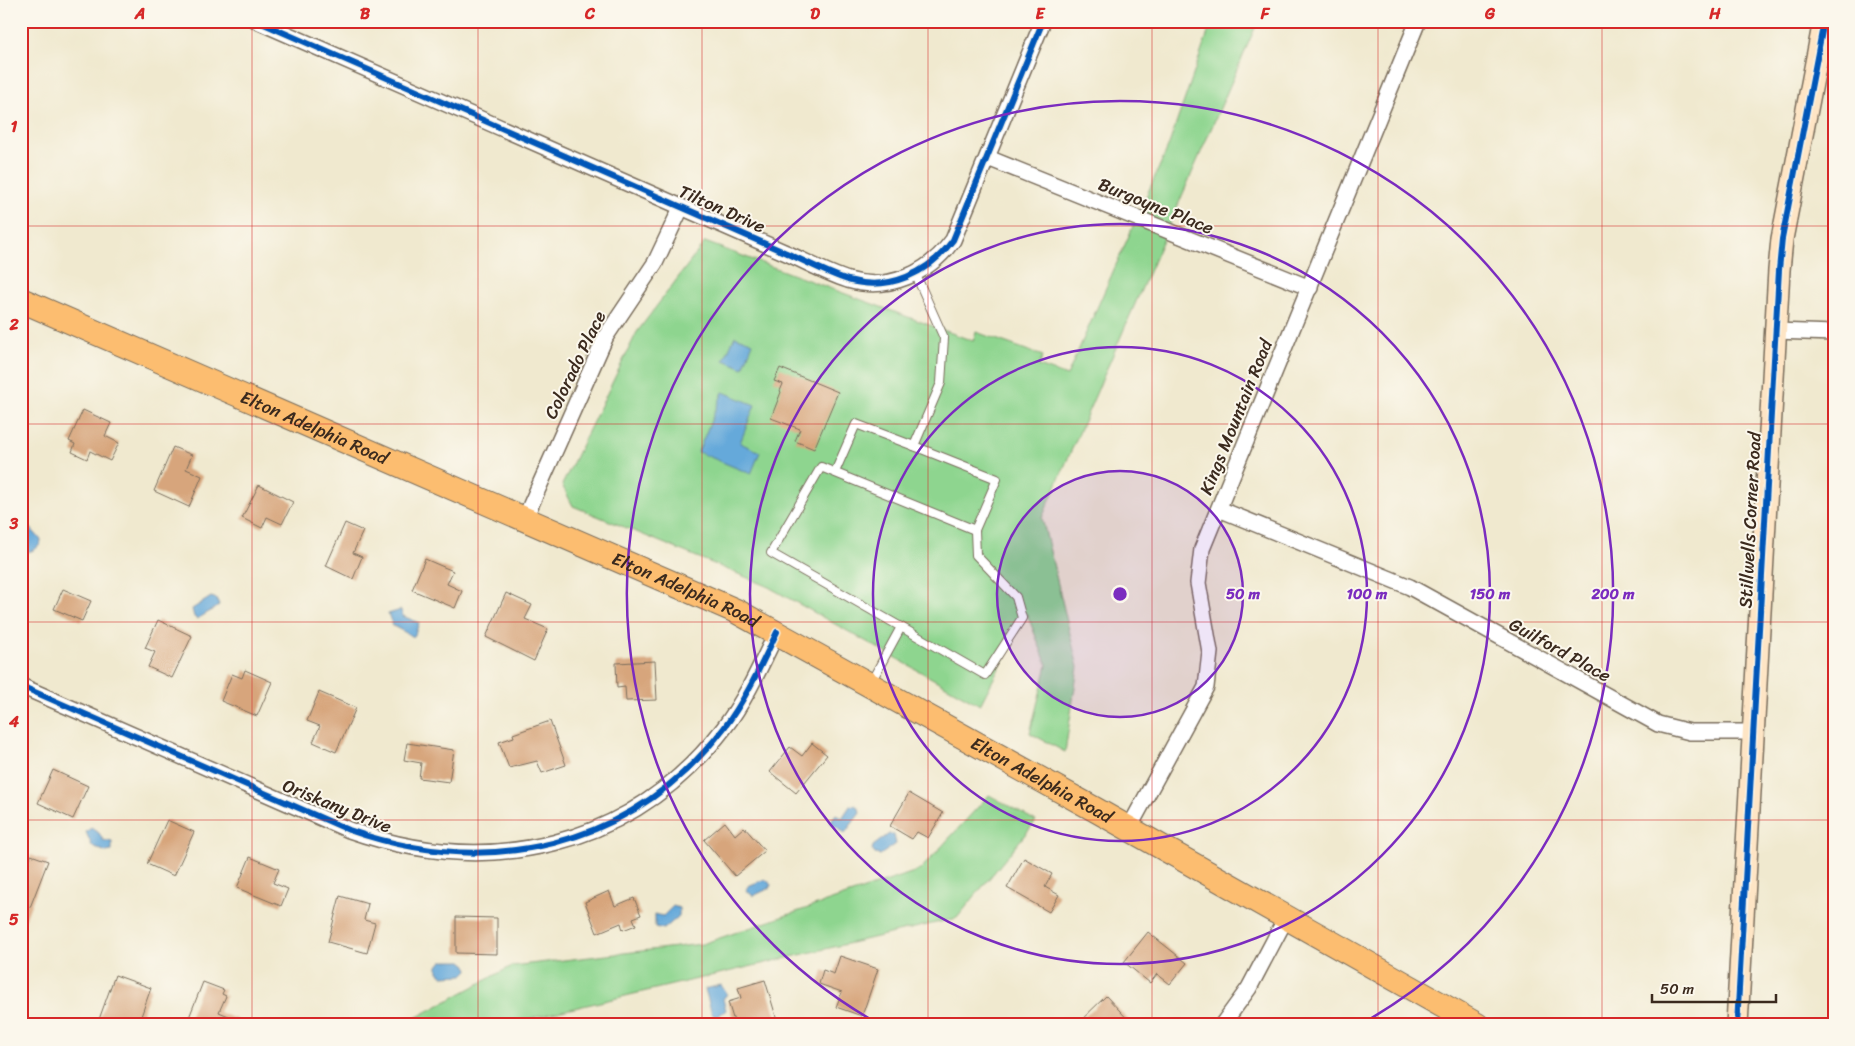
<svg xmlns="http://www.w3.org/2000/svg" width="1855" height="1046" font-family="Sriracha,sans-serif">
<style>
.green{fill:#8ed58f;stroke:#648056}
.water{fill:#65a9da;stroke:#506a7c}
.building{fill:#d7a57b}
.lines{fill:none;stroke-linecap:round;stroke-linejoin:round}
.lane-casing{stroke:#7a6d5c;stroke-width:10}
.street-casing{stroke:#7a6d5c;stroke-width:18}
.secondary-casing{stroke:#7a6d5c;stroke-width:24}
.primary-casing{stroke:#7a6d5c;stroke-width:26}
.lane{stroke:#fff;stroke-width:8}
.street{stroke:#fff;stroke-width:15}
.secondary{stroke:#fee5c5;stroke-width:21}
.primary{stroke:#fcbd6f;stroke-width:24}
.cycleway-casing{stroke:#fbf7ec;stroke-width:9}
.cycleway{stroke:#0057b8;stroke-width:6}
.grid{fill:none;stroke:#d62828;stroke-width:1;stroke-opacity:0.55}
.ring{fill:none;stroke:#7b2cbf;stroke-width:2.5}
.labels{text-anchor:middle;stroke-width:4;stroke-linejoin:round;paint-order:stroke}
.street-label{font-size:18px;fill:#3b2a1e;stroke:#fbf7ec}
.centre{fill:#7b2cbf;stroke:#fbf7ec;stroke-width:2.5}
.ring-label{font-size:15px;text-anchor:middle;font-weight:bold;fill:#7b2cbf;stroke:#fbf7ec;stroke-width:4;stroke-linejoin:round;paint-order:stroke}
.neatline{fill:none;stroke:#d62828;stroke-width:2}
.grid-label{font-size:16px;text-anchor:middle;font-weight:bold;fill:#d62828}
</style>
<rect width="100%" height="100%" fill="#fbf7ec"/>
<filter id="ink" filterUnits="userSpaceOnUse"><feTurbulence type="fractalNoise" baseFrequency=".02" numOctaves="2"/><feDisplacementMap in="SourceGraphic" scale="10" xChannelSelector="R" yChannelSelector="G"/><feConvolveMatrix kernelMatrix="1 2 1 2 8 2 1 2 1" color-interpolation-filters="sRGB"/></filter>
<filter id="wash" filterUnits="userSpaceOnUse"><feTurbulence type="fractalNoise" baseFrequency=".0096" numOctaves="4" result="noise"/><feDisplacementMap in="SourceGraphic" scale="20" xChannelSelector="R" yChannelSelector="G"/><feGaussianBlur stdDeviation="1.12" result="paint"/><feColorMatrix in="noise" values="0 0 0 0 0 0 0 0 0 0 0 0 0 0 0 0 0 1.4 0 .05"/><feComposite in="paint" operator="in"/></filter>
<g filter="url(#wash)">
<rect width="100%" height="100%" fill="#f0e9cf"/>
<g class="green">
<polygon points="1212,21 1258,21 1042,518 1078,667 1065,752 1030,733 1047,665 1027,614 980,705 765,585 573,506 562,485 637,332 705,242 973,341 976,332 1043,356 1039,366 1067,376 1168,147"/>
<polygon points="989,795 1036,821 957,918 502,1025 402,1025 512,966 702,944 920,870"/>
</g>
<g class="water">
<polygon points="735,336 753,343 743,368 724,360"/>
<polygon points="723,392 755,405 740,443 760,452 751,474 698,452"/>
<path d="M21 523 27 524 41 540C41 547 32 552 26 552L21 548Z"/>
<polygon points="211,597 217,599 219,606 197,619 194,617 192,609"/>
<polygon points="401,610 403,616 419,623 414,637 393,626 388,614"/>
<polygon points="855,805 859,808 860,813 845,833 830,822 836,814 842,818 850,806"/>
<polygon points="91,828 99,833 103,840 112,842 112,851 106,852 92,846 86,832"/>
<polygon points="889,834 894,835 896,844 880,855 875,854 872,850 873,846"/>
<polygon points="765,879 771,884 770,888 753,896 746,890 748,886"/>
<polygon points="673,906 679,908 679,916 664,929 655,927 655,914 663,916"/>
<polygon points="442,961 462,961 467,965 468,970 463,975 443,976 438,972 438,966"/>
<polygon points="721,985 727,994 723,999 726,1010 717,1017 712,1014 705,989"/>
</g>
<g id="blocks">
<g class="building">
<polygon points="780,368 838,392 814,449 795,441 800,429 771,418 781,392 780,391 783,384 774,381"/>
<polygon points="83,410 111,423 105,436 119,443 110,461 90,451 87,459 72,452 75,444 69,441"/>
<polygon points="173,447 192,455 186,469 202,476 189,507 154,491"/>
<polygon points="259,485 293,502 282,524 267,517 262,528 242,518"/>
<polygon points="345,523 363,531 353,553 362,557 353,579 326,566"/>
<polygon points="425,559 453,571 447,584 462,591 455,608 412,590"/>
<polygon points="63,589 91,601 82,621 54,609"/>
<polygon points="506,593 532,605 525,619 548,629 534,661 486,637"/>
<polygon points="158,620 192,636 172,678 148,667 155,652 145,648"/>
<polygon points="655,661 657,700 626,701 625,687 617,688 616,663"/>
<polygon points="245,670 272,682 257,716 221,701 232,674 242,678"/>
<polygon points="319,692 356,708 336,752 313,742 320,726 307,721"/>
<polygon points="550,721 566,765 542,773 537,761 509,768 499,742 514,737 513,734"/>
<polygon points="407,743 454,750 449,782 419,778 421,763 404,760"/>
<polygon points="812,743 827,755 796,793 770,772 790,747 802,756"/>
<polygon points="53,770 88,786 73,819 38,803"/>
<polygon points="909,793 943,813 928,838 917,832 912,839 890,826"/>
<polygon points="167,820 194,832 174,876 147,864"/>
<polygon points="725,822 735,835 744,827 765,851 735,876 704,840"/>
<polygon points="31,855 48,861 22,928 21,882"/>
<polygon points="250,857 279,869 273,883 288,889 281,906 237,888"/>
<polygon points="1024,858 1052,874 1045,887 1059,895 1049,912 1007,888"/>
<polygon points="609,891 615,906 634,898 641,915 633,918 636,925 623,930 621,923 597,933 585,902"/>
<polygon points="340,896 368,904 364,920 375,923 367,953 328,942"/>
<polygon points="456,917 497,918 497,954 456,953"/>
<polygon points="1148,932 1187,963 1170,984 1157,974 1150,983 1124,962"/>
<polygon points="840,956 878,969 862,1016 836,1007 842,992 819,984 823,970 834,974"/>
<polygon points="115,975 151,988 138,1025 97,1025"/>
<polygon points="765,980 777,1020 759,1025 735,1025 728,1002 741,998 738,988"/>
<polygon points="203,982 224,990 222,994 226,996 219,1012 250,1025 202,1025 188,1020"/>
<polygon points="1106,996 1133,1025 1076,1025"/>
</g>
</g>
</g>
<g filter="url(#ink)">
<use href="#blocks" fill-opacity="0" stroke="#7a6d5c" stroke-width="1"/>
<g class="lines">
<defs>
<g id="lane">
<polyline points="835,472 856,424 914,446"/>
<polyline points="901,627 985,675 1022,618 1016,597 976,555 975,530"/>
<polyline points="871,682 901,627 771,553 821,467 975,530 997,479 914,446 941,383 944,338 915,273"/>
</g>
<g id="street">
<path d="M257 21 784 252C805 261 826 273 848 280 889 292 929 273 953 240L1043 21"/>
<polyline points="988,158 1310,288"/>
<polyline points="1775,331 1834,333"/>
<polyline points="1219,509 1410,587 1658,724 1690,732 1753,732"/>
<polyline points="525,518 606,336 655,263 681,208"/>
<path d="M21 686 349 830C489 879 631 849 724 728 746 699 761 665 777 632"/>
<polyline points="1129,828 1206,687 1210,652 1198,583 1202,549 1418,21"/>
<polyline points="1222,1025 1249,988 1287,916"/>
</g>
<polyline id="secondary" points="1737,1025 1779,270 1782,239 1824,21"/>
<g id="primary">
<path id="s1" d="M21 300 736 611 1096 810 1477 1025"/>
</g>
</defs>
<use href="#lane" class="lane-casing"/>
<use href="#street" class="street-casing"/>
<use href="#secondary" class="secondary-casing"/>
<use href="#primary" class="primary-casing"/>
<use href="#lane" class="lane"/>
<use href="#street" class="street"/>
<use href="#secondary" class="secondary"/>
<use href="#primary" class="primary"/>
<defs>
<g id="cycleway">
<path d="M257 21 784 252C805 261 826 273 848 280 889 292 929 273 953 240L1043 21"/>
<path d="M21 686 349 830C489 879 631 849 724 728 746 699 761 665 777 632"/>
<polyline points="1737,1025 1779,270 1782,239 1824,21"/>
</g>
</defs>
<use href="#cycleway" class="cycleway-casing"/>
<use href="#cycleway" class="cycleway"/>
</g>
</g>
<path class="grid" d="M252 21V1025M478 21V1025M702 21V1025M928 21V1025M1152 21V1025M1378 21V1025M1602 21V1025M21 226H1834M21 424H1834M21 622H1834M21 820H1834"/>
<circle cx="1120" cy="594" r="123" fill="#7b2cbf" fill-opacity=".12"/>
<g class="ring">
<circle cx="1120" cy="594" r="123"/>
<circle cx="1120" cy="594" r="247"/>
<circle cx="1120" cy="594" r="370"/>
<path d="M877 1023A493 493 0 1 1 1363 1023"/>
</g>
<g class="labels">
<g class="street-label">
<text transform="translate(1156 206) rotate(22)" y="6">Burgoyne Place</text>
<text transform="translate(722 209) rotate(24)" y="6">Tilton Drive</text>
<text transform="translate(575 365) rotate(-64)" y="6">Colorado Place</text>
<text transform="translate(1236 417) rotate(-68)" y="6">Kings Mountain Road</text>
<text dy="6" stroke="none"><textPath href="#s1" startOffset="320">Elton Adelphia Road</textPath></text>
<text transform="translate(1750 520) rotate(-87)" y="6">Stillwells Corner Road</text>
<text dy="6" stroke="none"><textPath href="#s1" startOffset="725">Elton Adelphia Road</textPath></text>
<text transform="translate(1560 650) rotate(29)" y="6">Guilford Place</text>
<text dy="6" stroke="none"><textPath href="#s1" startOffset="1129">Elton Adelphia Road</textPath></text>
<text transform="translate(337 806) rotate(22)" y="6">Oriskany Drive</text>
</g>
</g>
<circle cx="1120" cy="594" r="8" class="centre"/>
<g class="ring-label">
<text x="1243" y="599">50 m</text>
<text x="1367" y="599">100 m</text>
<text x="1490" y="599">150 m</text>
<text x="1613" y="599">200 m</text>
</g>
<rect width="1855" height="1046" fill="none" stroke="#fbf7ec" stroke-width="55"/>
<path d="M1652 994v8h124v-8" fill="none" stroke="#3b2a1e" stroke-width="2.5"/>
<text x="1660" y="994" font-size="15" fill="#3b2a1e" stroke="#fbf7ec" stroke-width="4" paint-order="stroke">50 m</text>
<rect x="28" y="28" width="1800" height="990" class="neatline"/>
<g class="grid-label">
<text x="140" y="19">A</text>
<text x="365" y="19">B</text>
<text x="590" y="19">C</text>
<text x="815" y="19">D</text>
<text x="1040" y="19">E</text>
<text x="1265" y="19">F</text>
<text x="1490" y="19">G</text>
<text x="1715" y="19">H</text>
<text x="14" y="132">1</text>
<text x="14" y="330">2</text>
<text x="14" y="529">3</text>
<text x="14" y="727">4</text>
<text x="14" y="925">5</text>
</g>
</svg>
